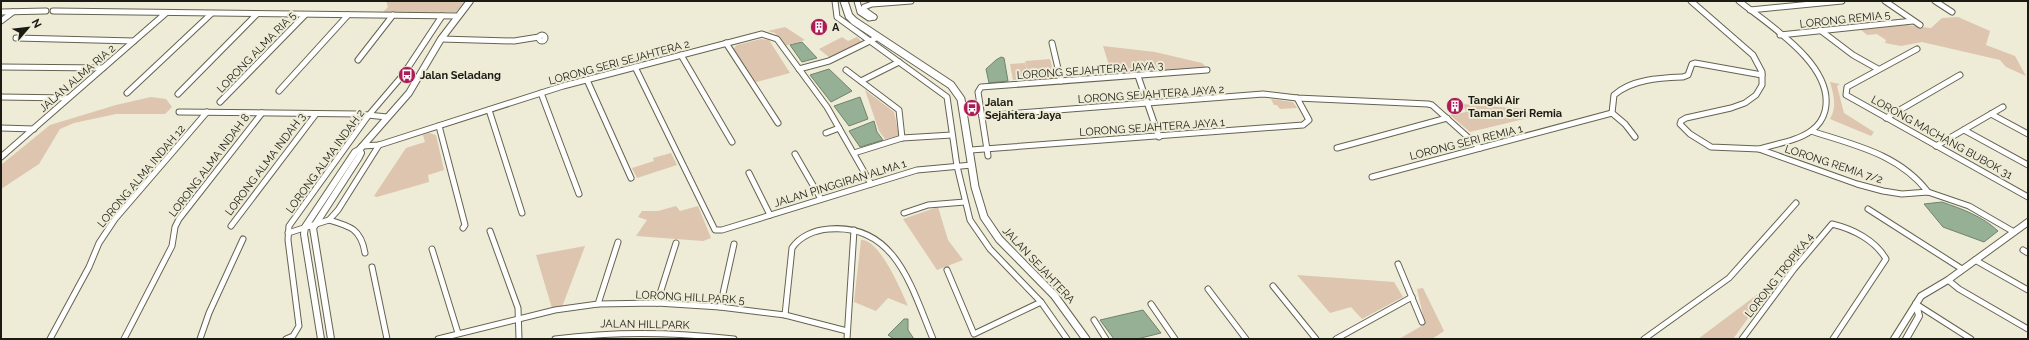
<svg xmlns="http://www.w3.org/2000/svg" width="2029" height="340" font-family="Raleway,sans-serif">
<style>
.green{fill:#ddc5af}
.water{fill:#95b094;stroke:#70836d}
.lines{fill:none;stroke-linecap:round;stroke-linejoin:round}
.minor-casing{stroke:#656350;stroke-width:7}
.tertiary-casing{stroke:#656350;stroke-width:8}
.secondary-casing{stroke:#656350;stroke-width:9}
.minor{stroke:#fff;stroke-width:5}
.tertiary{stroke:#fff;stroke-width:6}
.secondary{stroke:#fff;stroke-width:7}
.labels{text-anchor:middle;stroke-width:4;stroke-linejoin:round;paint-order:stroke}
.street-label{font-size:11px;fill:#1b1a13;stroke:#eeecd6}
.poi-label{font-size:11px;font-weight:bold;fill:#1b1a13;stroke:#eeecd6;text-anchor:start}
</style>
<rect width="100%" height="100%" fill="#eeecd6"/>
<g class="green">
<polygon points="386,1 466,1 456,12 382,13 388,7"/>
<polygon points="1958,17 1990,31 1986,45 2015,56 2026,76 2006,67 2000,60 1922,42 1901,46 1885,43 1886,40 1877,34 1867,35 1859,28 1907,25 1931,28 1942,18"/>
<polygon points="785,27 805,40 785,46 775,33 768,31"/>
<polygon points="842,37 848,41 857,37 862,42 830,58 819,49"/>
<polygon points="761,39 769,40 790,73 753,83 733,49 737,45"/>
<polygon points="1103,46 1155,52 1202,63 1207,68 1112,75"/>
<polygon points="1050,59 1055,78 1013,80 1010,64 1025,63 1028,74 1025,61"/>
<path d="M1830 82 1840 84 1837 86 1844 113 1874 132 1871 136 1830 119C1837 107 1834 96 1830 82Z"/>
<polygon points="865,90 894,112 899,136 885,139 879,131"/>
<polygon points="151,97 166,99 172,107 165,114 116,114 74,123 60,129 39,164 1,189 1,165 50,125 116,105"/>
<polygon points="1271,99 1293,102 1297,108 1280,109 1277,105 1274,105"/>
<polygon points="1463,104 1524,109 1532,117 1470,132 1450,115 1466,112"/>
<polygon points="429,133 436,135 444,170 428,175 429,182 377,197 374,196 406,148 425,142 423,135"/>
<polygon points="671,153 677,165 637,178 632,168 654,161 653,158"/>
<polygon points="676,206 680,211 698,206 711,238 703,241 636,236 647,220 638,217 642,211 658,211"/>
<polygon points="938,207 948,240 963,260 937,270 903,219"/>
<path d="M861 240C879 238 902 292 908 306L888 298 876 311 854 302Z"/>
<polygon points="585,246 562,307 552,308 536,255"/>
<polygon points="1297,275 1394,282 1403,297 1362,319 1351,307 1330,313"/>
<polygon points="1774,282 1733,339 1698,339"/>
<polygon points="1423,288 1444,331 1432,339 1399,339 1425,324 1417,289"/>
</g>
<g class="water">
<polygon points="802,42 817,58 802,62 790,45"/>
<polygon points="1001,57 1004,58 1008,81 989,83 986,69 996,60"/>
<polygon points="829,69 852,91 831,102 810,75"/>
<polygon points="860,97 868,119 849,126 834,106"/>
<polygon points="874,121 877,132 883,140 860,147 849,131"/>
<path d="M1942 202C1962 209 1982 216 1998 231L1984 242 1943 227 1924 204Z"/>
<polygon points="1143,310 1161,333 1137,339 1114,339 1100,320"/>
<polygon points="904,319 908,319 908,330 914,339 894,339 888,335"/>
</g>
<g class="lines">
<defs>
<g id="minor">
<polyline points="835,1 837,17 947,97 957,166 970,220 990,249 1041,302 1067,339"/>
<polyline points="857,1 860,12 869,18 874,17"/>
<polyline points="1691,1 1753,55 1762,72 1762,85 1756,95 1745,103 1731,108 1686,118 1681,121 1680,124 1690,134 1711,147 1759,149 1857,184 1883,191 1902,194 1928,192 1969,206 2014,232"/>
<path d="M1739 1C1769 25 1836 66 1825 111 1823 119 1818 126 1811 131 1797 141 1775 144 1759 149"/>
<polyline points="1885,1 1920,25"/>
<polyline points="1935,1 1952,12"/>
<polyline points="1750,10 1842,1"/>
<polyline points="53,11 458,16"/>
<polyline points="1,12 46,11"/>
<polyline points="874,17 863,9 864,7 872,4 911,1"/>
<polyline points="1,21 13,12"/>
<polyline points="1820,30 1853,55 1878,69"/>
<circle cx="542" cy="38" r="3"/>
<polyline points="1780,35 1913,21"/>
<polyline points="16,38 134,41"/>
<polyline points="441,39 514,41 539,37"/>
<polyline points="726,43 778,123"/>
<polyline points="1052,43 1061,81"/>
<polyline points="1917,49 1847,87 1846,95 2028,197"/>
<polyline points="681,55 732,142"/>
<polyline points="358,60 393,15"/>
<polyline points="1,67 103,68"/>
<polyline points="635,67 715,230 722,230 917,170 972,165"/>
<polyline points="799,69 829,61 878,37"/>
<polyline points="846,70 899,110 902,138"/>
<polyline points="1138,76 1159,137"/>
<polyline points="587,80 631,178"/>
<polyline points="861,81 899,62"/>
<polyline points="279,91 348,15"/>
<polyline points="127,93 211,14"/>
<polyline points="541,93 579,194"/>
<polyline points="178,94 257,14"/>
<polyline points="1,97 68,98"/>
<polyline points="220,102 305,15"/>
<polyline points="489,110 522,213"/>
<polyline points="179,112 358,114 387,117"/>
<polyline points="1991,114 2028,134"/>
<polyline points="982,116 1263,94 1297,98 1428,104 1432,105 1480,148"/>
<polyline points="1886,118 1960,75"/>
<polyline points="439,126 465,225 463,228"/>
<polyline points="1,128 34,129"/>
<polyline points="1964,130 2028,165"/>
<path d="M1811 131C1854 145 1899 154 1928 192"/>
<polyline points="826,133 839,128"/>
<path d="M1635 137 1625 124 1612 113 1614 95C1632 79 1660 78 1683 77L1688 75 1692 64 1695 63 1762 75"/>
<polyline points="362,146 379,145 563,86 762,34 777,39 827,107 871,184"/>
<polyline points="1936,146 2003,107"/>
<polyline points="1337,148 1447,118"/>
<polyline points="971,150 1303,125 1309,120 1297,98"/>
<polyline points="854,153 902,138 952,135"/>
<polyline points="795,154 821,199"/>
<polyline points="988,156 978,92 981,87 1207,70"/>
<polyline points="1,157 166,13"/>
<polyline points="749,173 770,215"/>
<polyline points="1372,177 1612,113"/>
<polyline points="1868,209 1962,269"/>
<polyline points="904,213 928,205 965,202"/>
<polyline points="231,226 316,114"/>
<polyline points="490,231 518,308 519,339"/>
<polyline points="288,233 329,220"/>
<polyline points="432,249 458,333"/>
<polyline points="2023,250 2028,253"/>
<path d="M365 253C361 229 350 226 329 220L338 210 379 145"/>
<polyline points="1975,260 2028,290"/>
<polyline points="1398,264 1422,322"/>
<polyline points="372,267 387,339"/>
<polyline points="947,270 974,334 1041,302"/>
<polyline points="1948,280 1959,289 2028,329"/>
<polyline points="1273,286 1316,339"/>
<polyline points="1208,289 1246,339"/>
<polyline points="657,303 676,243"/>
<polyline points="598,304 618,242"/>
<polyline points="1151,304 1175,339"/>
<polyline points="1916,304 1971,339"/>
<polyline points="720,307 734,244"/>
<path d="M785 315 792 248C800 236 815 230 829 229 896 223 912 289 933 339"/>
<polyline points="1094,320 1106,339"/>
<polyline points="50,339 89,267 99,243 115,219 207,112"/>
<polyline points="124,339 172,246 175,227 179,219 262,113"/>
<polyline points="200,339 209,313 243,239"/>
<polyline points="286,339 293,336 299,326 288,240 289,226 368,116 403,75 442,16"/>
<polyline points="438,339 555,310 598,304 657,303 720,307 785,315 847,331"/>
<path d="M555 339C615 331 674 332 734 339"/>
<polyline points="847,339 854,230"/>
<polyline points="1336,339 1412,297"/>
<polyline points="1644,339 1729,278 1796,203"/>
<path d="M1742 339 1794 269 1832 224C1853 229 1875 240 1886 259L1833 339"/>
</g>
<g id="tertiary">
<polyline points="321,339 304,234 305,227 355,152 359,150 409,93 441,39 470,1"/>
<polyline points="331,339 313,228 359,157 361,153 359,150"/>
<polyline points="1894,339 1921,296 1948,280 2028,222"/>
<polyline points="1906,339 1919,316 1916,304"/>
</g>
<polyline id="secondary" points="844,1 849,16 854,21 951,85 961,99 975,187 984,217 999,239 1054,295 1086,339"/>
</defs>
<use href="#minor" class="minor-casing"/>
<use href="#tertiary" class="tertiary-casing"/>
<use href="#secondary" class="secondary-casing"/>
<use href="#minor" class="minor"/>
<use href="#tertiary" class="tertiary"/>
<use href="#secondary" class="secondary"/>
</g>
<defs>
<symbol id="building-disc" viewBox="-11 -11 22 22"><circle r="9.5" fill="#ac1c56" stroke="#eeecd6"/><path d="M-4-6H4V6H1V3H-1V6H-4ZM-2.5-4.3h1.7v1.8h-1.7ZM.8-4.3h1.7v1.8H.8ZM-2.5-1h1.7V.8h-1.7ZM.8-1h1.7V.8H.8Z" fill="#fff"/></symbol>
<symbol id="bus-disc" viewBox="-11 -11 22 22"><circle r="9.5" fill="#ac1c56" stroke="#eeecd6"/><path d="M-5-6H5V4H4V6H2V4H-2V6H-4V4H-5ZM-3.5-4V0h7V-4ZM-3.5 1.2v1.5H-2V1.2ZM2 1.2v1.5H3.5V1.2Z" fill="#fff"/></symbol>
</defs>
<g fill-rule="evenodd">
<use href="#building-disc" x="809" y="17" width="20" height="20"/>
<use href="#bus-disc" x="397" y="65" width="20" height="20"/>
<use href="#building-disc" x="1445" y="96" width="20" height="20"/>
<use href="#bus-disc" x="962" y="98" width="20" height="20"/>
</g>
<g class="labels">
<g class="street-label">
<text transform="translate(1845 19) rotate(-6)" y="4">LORONG REMIA 5</text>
<text transform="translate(256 52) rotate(-46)" y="4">LORONG ALMA RIA 5</text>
<text transform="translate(619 62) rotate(-15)" y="4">LORONG SERI SEJAHTERA 2</text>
<text transform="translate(1090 70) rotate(-4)" y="4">LORONG SEJAHTERA JAYA 3</text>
<text transform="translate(77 78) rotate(-41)" y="4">JALAN ALMA RIA 2</text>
<text transform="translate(1151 94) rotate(-4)" y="4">LORONG SEJAHTERA JAYA 2</text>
<text transform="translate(1152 127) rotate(-4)" y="4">LORONG SEJAHTERA JAYA 1</text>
<text transform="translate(1942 137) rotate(29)" y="4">LORONG MACHANG BUBOK 31</text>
<text transform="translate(1466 142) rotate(-14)" y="4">LORONG SERI REMIA 1</text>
<text transform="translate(325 161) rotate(-54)" y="4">LORONG ALMA INDAH 2</text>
<text transform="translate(265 164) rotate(-53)" y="4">LORONG ALMA INDAH 3</text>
<text transform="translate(1834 164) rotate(18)" y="4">LORONG REMIA 7/2</text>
<text transform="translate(209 165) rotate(-53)" y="4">LORONG ALMA INDAH 8</text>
<text transform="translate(141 176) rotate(-50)" y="4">LORONG ALMA INDAH 12</text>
<text transform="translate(840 183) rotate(-17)" y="4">JALAN PINGGIRAN ALMA 1</text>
<text transform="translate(1039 265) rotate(47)" y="4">JALAN SEJAHTERA</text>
<text transform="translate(1779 275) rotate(-52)" y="4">LORONG TROPIKA 4</text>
<text transform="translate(690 297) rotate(3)" y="4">LORONG HILLPARK 5</text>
<text transform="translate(645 324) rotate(1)" y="4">JALAN HILLPARK</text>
</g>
<g class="poi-label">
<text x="832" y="31">A</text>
<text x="420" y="79">Jalan Seladang</text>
<text x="1468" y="104">Tangki Air<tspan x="1468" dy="13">Taman Seri Remia</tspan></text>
<text x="985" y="106">Jalan<tspan x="985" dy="13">Sejahtera Jaya</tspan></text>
</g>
</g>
<rect width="2029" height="340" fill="none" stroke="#1b1a13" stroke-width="4"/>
<g transform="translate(28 28) rotate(62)" stroke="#eeecd6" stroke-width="3" paint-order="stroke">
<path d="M0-3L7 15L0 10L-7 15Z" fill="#1b1a13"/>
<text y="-6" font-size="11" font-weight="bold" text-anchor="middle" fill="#1b1a13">N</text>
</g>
</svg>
